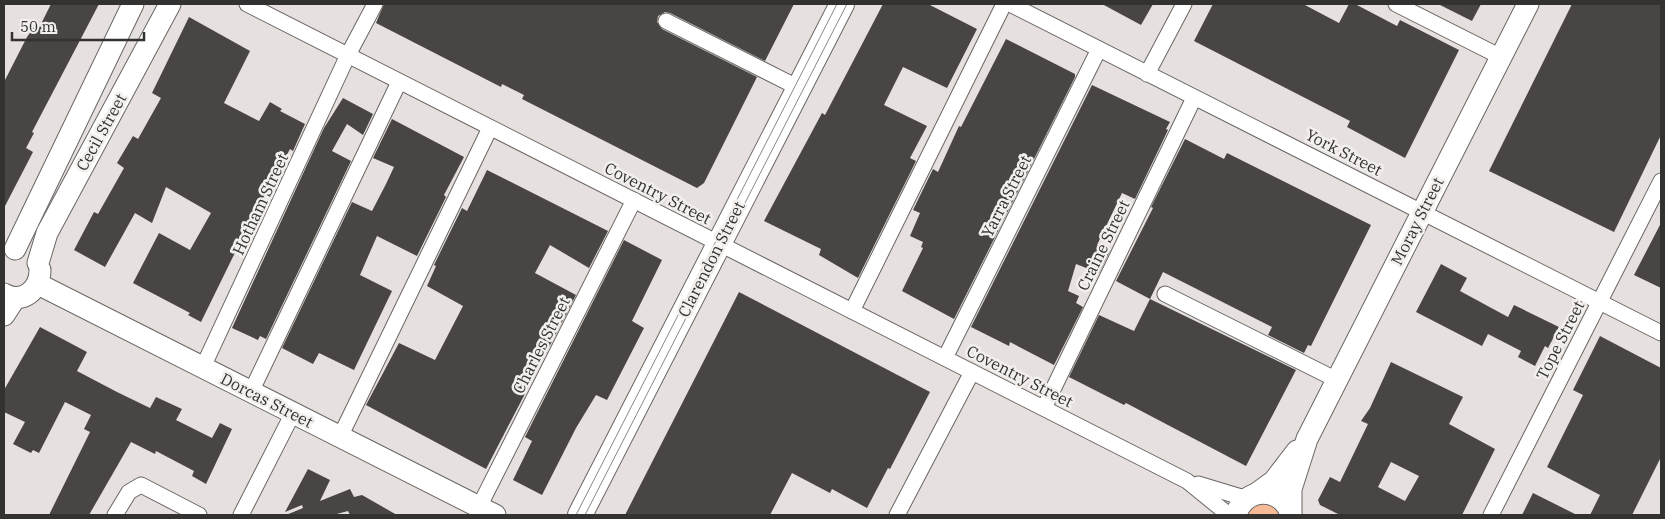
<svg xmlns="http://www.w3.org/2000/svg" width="1665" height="519" font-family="'IBM Plex Serif',serif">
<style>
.green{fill:#f5bb97}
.building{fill:#484543;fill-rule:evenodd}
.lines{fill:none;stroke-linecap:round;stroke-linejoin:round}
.street-casing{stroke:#6a6664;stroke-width:17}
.secondary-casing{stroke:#6a6664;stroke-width:23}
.primary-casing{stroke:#6a6664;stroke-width:26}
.street{stroke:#fff;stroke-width:15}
.secondary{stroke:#fff;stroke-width:21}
.primary{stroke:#fff;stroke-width:24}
.tram{stroke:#8b8887;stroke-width:1}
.labels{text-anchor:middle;stroke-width:5;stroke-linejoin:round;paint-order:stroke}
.street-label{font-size:16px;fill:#333231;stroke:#f3efec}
</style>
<rect width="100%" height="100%" fill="#e6e1df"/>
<polygon class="green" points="1263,504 1273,506 1280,515 1248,515 1253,507"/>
<g class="building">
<polygon points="51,4 99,4 32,132 34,133 26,148 33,152 4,208 4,82 27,37 34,27 38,30"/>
<polygon points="384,4 794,4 765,61 670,13 665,12 658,16 657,22 662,29 757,77 704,183 697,188 522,99 524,95 502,84 501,87 376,23"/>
<polygon points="883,4 928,4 977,29 947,88 903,67 884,105 927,126 910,158 916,161 858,278 819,255 821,249 764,221 822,113 825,115"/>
<polygon points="1102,4 1153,4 1141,25"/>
<polygon points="1213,4 1303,4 1339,23 1349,4 1355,4 1397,26 1400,20 1459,50 1405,158 1347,127 1350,121 1194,41"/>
<polygon points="1438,4 1481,4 1472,21"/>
<polygon points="1572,4 1661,4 1661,135 1614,232 1489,171"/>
<polygon points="189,17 250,51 224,103 259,121 270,102 282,109 280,111 305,124 293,151 290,149 251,220 201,322 188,315 190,313 133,283 159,233 190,250 211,213 166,187 152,223 135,213 105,267 74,250 94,212 98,214 124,168 117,163 133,136 138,139 161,98 152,93"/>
<polygon points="1006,39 1075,74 1075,77 954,319 902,291 923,248 921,247 923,242 910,236 920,213 913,210 933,169 938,172 959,126 961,127"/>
<polygon points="1092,85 1170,122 1166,129 1168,130 1135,199 1122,193 1097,245 1110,251 1099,273 1076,264 1068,291 1079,296 1076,303 1083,307 1054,365 1010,342 1009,346 971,327"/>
<polygon points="343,98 373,114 363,135 347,124 332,151 351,161 266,339 260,336 258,340 232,328 324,128"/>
<polygon points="392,119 464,157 444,195 446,197 417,256 377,236 360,275 392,291 354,370 319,353 313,364 282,348 352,202 372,211 386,184 394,167 373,158"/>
<polygon points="1185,139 1224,159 1227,153 1371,225 1311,346 1308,345 1304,353 1268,335 1272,327 1163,272 1150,299 1116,281 1153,208 1151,207"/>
<polygon points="487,170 608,231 589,268 550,245 535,273 576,295 486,469 366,405 399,343 435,360 463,306 427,286 436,266 434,265 462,208 467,211"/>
<polygon points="1661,223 1661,288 1634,275"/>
<polygon points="624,240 662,260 632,321 644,328 607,400 596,395 576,428 542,495 513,480 532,441 525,437"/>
<polygon points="1441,264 1467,278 1460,291 1508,317 1514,305 1559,327 1548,348 1545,346 1535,366 1518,357 1521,351 1488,334 1482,346 1416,312"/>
<polygon points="739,292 930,392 890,469 888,468 867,508 832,489 830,493 792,473 770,515 625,515"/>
<polygon points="1150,299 1296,370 1246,466 1126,403 1124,405 1069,377 1099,315 1134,331"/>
<polygon points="40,327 87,352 77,371 117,392 150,408 156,397 182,409 176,420 212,438 220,423 232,429 206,484 192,476 194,471 156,451 155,454 131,442 89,515 49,515 90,432 84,429 91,415 65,402 39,453 33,450 31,453 13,444 25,422 4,412 4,390"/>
<polygon points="1600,336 1661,368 1661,457 1632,515 1590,515 1600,495 1547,467 1583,395 1573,390"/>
<path d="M1391 362 1463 397 1449 424 1495 449 1462 515H1340L1320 505 1318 500 1330 477 1340 482 1368 424 1361 421 1370 408ZM1391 462 1419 476 1405 501 1378 487Z"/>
<polygon points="308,469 330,480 320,501 350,489 354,497 362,495 397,515 350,515 348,511 333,515 286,515 303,508 302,505 285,512"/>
<polygon points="1533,493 1577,515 1522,515"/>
</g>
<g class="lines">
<defs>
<g id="street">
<polyline points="247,4 1187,481 1229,515"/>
<polyline points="1010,4 1661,333"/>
<polyline points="1396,4 1501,57"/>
<polyline points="666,21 799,88"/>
<polyline points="1147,74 1184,4"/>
<polyline points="1165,294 1337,380"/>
<polyline points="852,311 1004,4"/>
<polyline points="945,358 1099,49"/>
<polyline points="203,367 348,55 375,4"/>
<polyline points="251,392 399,82"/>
<polyline points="1044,408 1194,98"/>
<polyline points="340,437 490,128"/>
<polyline points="1198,484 1241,497 1251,496"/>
<polyline points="479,507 634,200"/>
<polyline points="115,515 129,492 141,485 199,515"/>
<polyline points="241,515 293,413"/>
<polyline points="897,515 972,372"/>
<polyline points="1491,515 1661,181"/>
</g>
<g id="secondary">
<polyline points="15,249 133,4"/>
<polyline points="38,263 47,233 170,4"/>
<polyline points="38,284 495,515"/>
<path d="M4 294C23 305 40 289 40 270"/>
<polyline points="4,315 15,298"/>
<polyline points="1256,494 1274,481 1297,451"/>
<path d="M1236 515C1244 486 1283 486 1291 515"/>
<polyline points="1291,515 1291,489 1307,439 1528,4"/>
</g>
<polyline id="primary" points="580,515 842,4"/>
</defs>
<use href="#street" class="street-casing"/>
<use href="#secondary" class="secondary-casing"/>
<use href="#primary" class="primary-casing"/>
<use href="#street" class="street"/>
<use href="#secondary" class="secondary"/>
<use href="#primary" class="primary"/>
<g class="tram">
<polyline points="576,515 837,4"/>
<polyline points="585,515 847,4"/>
</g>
</g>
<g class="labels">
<g class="street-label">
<text transform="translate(101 132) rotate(-61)" y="6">Cecil Street</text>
<text transform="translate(1344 152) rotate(27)" y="6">York Street</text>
<text transform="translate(658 193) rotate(27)" y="6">Coventry Street</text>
<text transform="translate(1006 196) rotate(-63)" y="6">Yarra Street</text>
<text transform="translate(260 204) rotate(-65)" y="6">Hotham Street</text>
<text transform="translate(1417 221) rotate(-63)" y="6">Moray Street</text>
<text transform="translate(1103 245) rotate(-64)" y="6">Craine Street</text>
<text transform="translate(711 259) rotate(-63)" y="6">Clarendon Street</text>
<text transform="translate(1560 340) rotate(-63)" y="6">Tope Street</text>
<text transform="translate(541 345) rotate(-63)" y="6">Charles Street</text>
<text transform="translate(1020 376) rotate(27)" y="6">Coventry Street</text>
<text transform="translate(267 400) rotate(27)" y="6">Dorcas Street</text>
</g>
</g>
<rect width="1665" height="519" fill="none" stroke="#333231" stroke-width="10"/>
<path d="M12 32v8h132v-8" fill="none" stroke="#333231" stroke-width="2.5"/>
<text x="20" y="32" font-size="15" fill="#333231" stroke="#f3efec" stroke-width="4" paint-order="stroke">50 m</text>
</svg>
